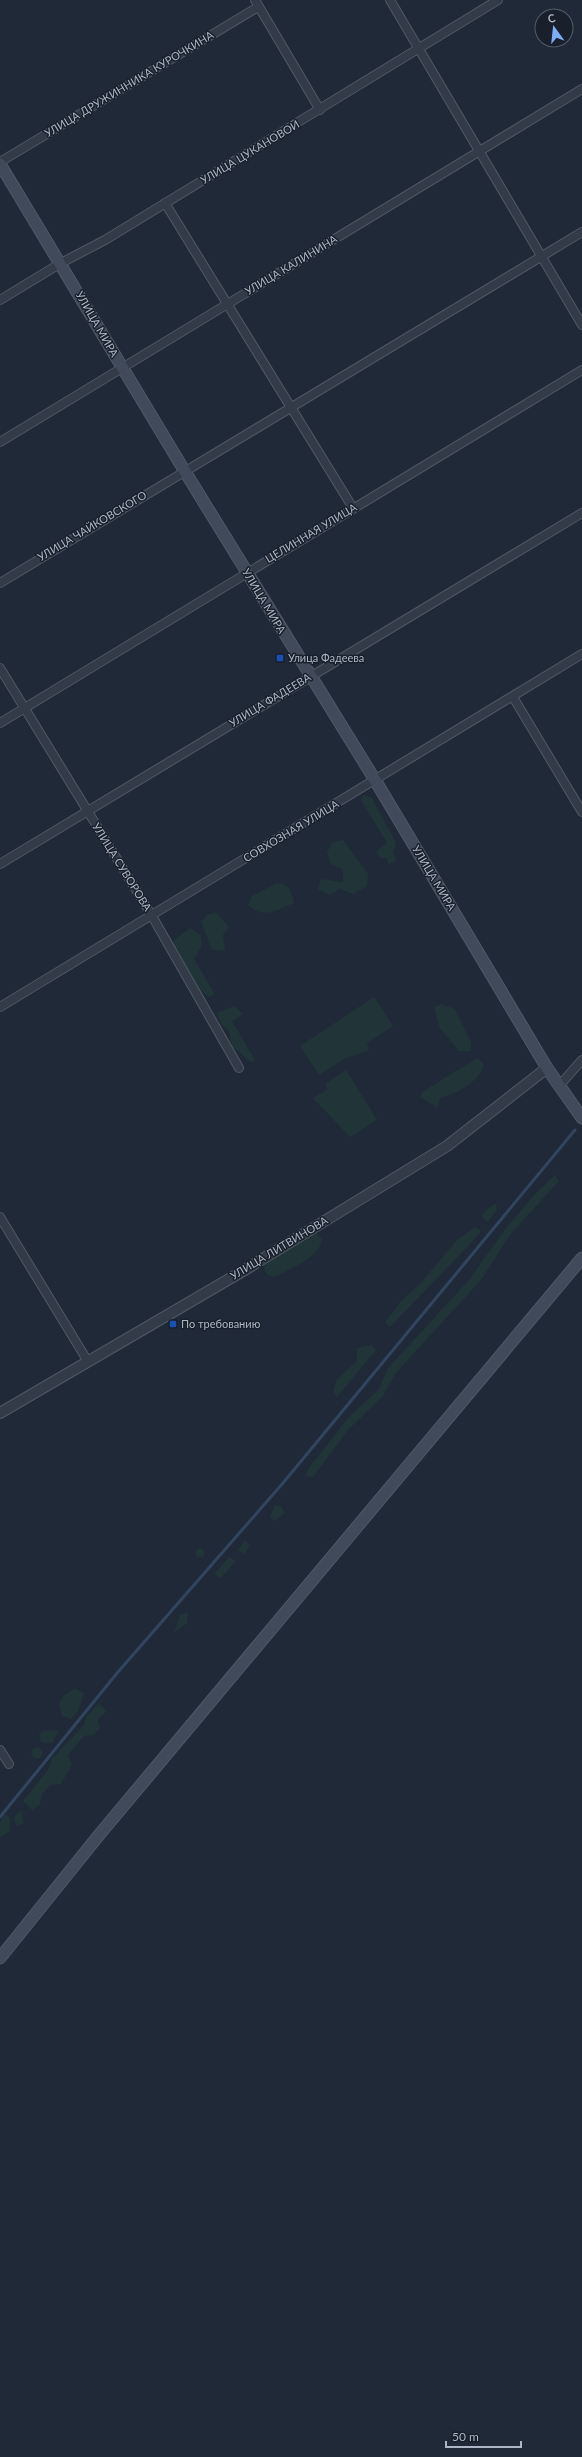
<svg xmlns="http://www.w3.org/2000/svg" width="582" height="2457" font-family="Lato,sans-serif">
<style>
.green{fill:#213538}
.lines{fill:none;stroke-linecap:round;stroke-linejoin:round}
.stream{stroke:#32455f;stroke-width:3}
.minor-casing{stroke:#505965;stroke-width:10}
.tertiary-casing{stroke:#505965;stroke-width:12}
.secondary-casing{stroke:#505965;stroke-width:13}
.minor{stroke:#333b48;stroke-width:8}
.tertiary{stroke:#333b48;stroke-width:10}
.secondary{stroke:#414a5b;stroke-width:11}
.transit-dot{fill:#1a4fb4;stroke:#19202c;stroke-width:1.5}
.labels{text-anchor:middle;stroke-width:3;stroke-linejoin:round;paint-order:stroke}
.street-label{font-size:11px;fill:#adb6c4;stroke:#19202c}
.poi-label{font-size:11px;fill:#adb6c4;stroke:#19202c;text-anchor:start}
</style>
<rect width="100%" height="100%" fill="#202937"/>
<g class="green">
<polygon points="364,795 372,798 394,839 396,843 393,853 397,861 389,864 386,858 381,858 376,852 387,843 361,800"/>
<polygon points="343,840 368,874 367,886 353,894 340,889 330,895 318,889 321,879 343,882 343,870 331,864 327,852 333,842"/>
<path d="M277 883C290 884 291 891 294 903 277 910 264 920 248 905L252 896Z"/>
<polygon points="216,912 229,927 223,935 225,951 212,950 201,922 207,915"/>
<path d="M190 928 201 935 202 946 194 959 215 994 208 997C191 980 177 966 173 941Z"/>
<polygon points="374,997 393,1026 367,1043 369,1050 344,1059 319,1075 300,1046"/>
<polygon points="442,1004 455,1009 471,1042 471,1051 459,1051 439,1027 434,1007"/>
<polygon points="234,1006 243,1014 232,1021 255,1060 252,1063 232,1046 229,1031 221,1024 217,1013"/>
<path d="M477 1058 484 1064C479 1083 457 1093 440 1098L438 1108 420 1097 422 1092Z"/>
<polygon points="346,1070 377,1120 350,1137 313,1098 328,1089 325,1084"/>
<polygon points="555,1175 559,1181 510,1235 481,1280 396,1373 383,1396 348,1430 313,1477 305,1476 308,1469 348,1418 379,1389 388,1368 469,1280 506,1228 536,1193"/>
<polygon points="496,1203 497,1210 488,1222 481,1216 486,1210"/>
<polygon points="475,1227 481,1231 471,1243 390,1327 385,1322 402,1300 420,1284 457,1240"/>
<path d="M316 1233 322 1238C321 1258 289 1269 274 1277L266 1274 264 1267 267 1263Z"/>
<polygon points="372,1345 376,1350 337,1397 333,1391 337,1379 357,1361 357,1348"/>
<polygon points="274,1506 281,1506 285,1513 275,1521 270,1518"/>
<polygon points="245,1540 250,1546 244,1554 238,1550"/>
<circle cx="200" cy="1553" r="4.5"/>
<polygon points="229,1557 236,1561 221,1578 214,1574"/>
<polygon points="188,1612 187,1623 174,1633 180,1615"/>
<polygon points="75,1688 84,1693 78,1711 71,1719 62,1716 59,1704 63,1696"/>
<polygon points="99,1703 106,1711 98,1720 100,1728 93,1735 84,1736 68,1755 72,1765 61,1784 50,1785 41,1796 40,1805 32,1810 23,1801 48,1770 52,1759 84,1725 86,1717"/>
<polygon points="51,1730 59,1731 52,1743 41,1742 39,1734 43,1731"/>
<circle cx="37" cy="1753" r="5.5"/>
<polygon points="21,1810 24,1823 16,1826 14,1818"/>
<polygon points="4,1814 10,1817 10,1831 0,1838 0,1824"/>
</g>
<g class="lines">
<polyline class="stream" points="0,1817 118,1672 283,1483 575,1130"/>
<defs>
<g id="minor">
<polyline points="255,0 320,110"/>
<polyline points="390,0 582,325"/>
<polyline points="0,162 258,7"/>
<polyline points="165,203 353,508"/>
<polyline points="0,300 61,263 105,240 498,0"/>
<polyline points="0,442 582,89"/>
<polyline points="0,583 582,232"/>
<polyline points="0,668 152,916 239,1068"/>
<polyline points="513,697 582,812"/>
<polyline points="0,723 582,370"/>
<polyline points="0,864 582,513"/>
<polyline points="0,1007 582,654"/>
<polyline points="559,1086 582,1060"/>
<polyline points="0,1217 87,1360"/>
<polyline points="0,1750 9,1764"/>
</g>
<polyline id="tertiary" points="0,1413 248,1268 447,1146 547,1068"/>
<g id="secondary">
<polyline points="0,164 184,470 375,780 547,1068 582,1118"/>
<polyline points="0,1958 99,1835 582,1258"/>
</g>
</defs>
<use href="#minor" class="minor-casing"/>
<use href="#tertiary" class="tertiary-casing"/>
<use href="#secondary" class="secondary-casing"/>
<use href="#minor" class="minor"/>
<use href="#tertiary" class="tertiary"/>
<use href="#secondary" class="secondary"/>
</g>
<g class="transit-dot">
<rect x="276" y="654" width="8" height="8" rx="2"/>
<rect x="169" y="1320" width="8" height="8" rx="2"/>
</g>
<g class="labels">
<g class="street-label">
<text transform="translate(129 84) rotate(-31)" y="4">УЛИЦА ДРУЖИННИКА КУРОЧКИНА</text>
<text transform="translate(250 152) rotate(-31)" y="4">УЛИЦА ЦУКАНОВОЙ</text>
<text transform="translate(291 265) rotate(-31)" y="4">УЛИЦА КАЛИНИНА</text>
<text transform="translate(97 324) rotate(60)" y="4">УЛИЦА МИРА</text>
<text transform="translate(92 526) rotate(-31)" y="4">УЛИЦА ЧАЙКОВСКОГО</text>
<text transform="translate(311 533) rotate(-31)" y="4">ЦЕЛИННАЯ УЛИЦА</text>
<text transform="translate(264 601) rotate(59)" y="4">УЛИЦА МИРА</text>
<text transform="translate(270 700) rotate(-31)" y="4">УЛИЦА ФАДЕЕВА</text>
<text transform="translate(291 831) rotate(-31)" y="4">СОВХОЗНАЯ УЛИЦА</text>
<text transform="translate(122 867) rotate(58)" y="4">УЛИЦА СУВОРОВА</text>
<text transform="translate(434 878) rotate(59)" y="4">УЛИЦА МИРА</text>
<text transform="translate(279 1248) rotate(-31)" y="4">УЛИЦА ЛИТВИНОВА</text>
</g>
<g class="poi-label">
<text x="288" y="662">Улица Фадеева</text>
<text x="181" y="1328">По требованию</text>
</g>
</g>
<g transform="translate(554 28) rotate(345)"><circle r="19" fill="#19202c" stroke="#545c69"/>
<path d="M0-3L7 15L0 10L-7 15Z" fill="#7eacf9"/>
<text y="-6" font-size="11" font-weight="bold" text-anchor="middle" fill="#adb6c4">С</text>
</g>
<path d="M446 2441v6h75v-6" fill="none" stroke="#adb6c4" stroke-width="2"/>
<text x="452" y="2441" font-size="12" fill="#adb6c4" stroke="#19202c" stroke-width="3" paint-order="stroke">50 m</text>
</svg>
